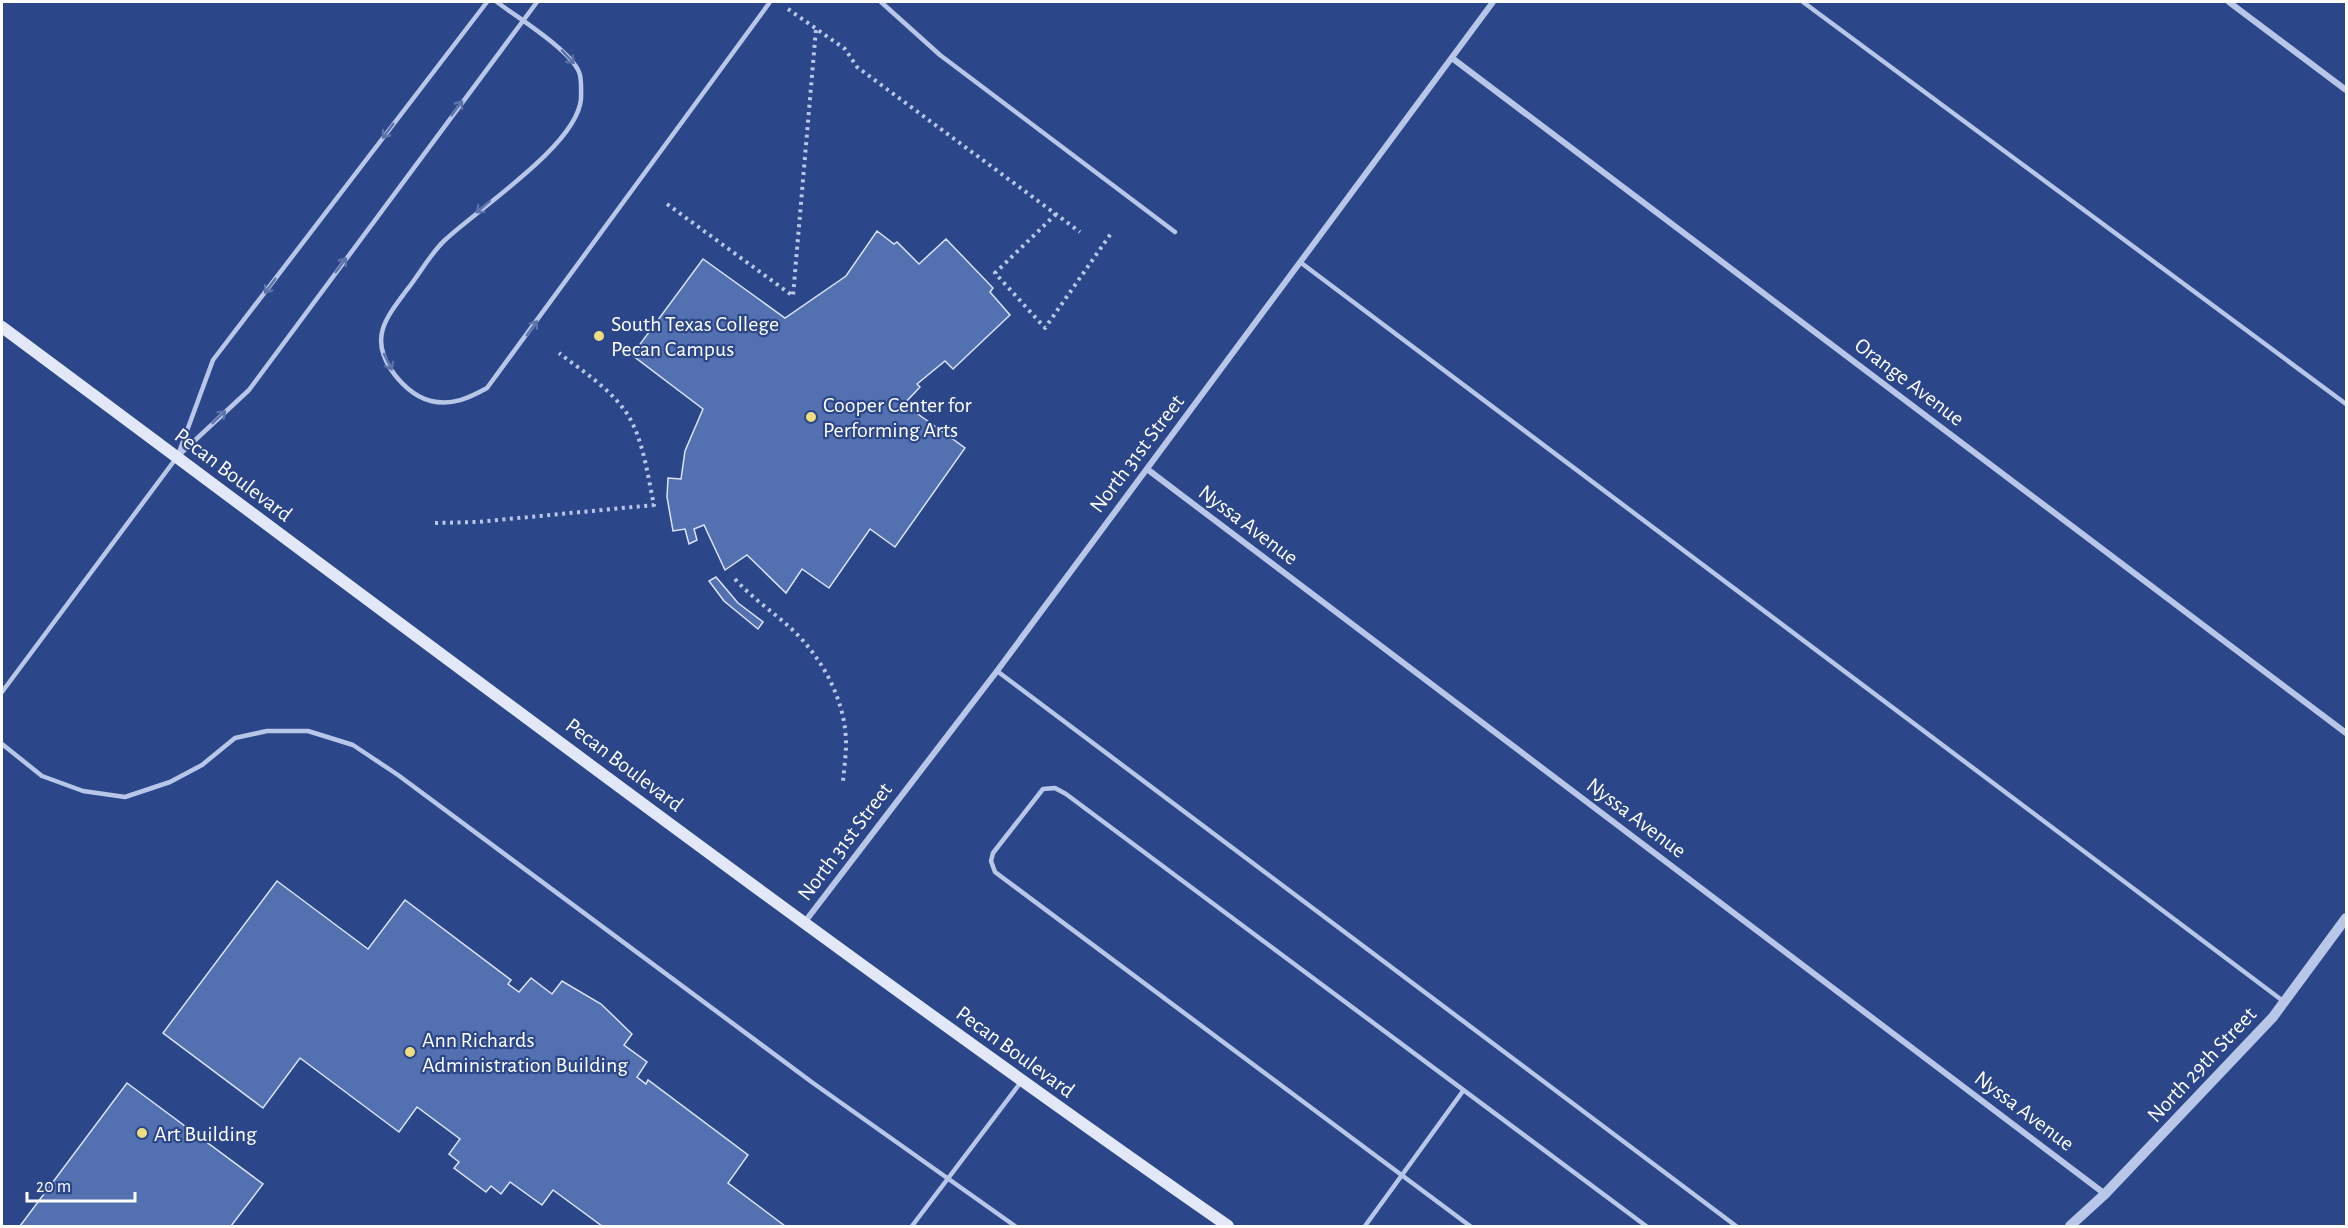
<svg xmlns="http://www.w3.org/2000/svg" width="2348" height="1228" font-family="'Alegreya Sans',sans-serif">
<style>
.building{fill:#5370b0;stroke:#dbe4f7;stroke-width:1.5}
.lines{fill:none;stroke-linecap:round;stroke-linejoin:round}
.path{stroke:#b8c7e8;stroke-width:4;stroke-dasharray:3 4.5;stroke-linecap:butt}
.service{stroke:#b8c7e8;stroke-width:4.5}
.minor{stroke:#b8c7e8;stroke-width:6}
.tertiary{stroke:#b8c7e8;stroke-width:10}
.secondary{stroke:#e2e8f8;stroke-width:12}
.oneway{stroke:#5c73aa}
.poi-dot{fill:#eede80;stroke:#2b4689;stroke-width:2}
.labels{text-anchor:middle;stroke-width:4.5;stroke-linejoin:round;paint-order:stroke}
.poi-label{font-size:22px;fill:#fff;stroke:#2b4689;text-anchor:start}
.street-label{font-size:22px;fill:#fff;stroke:#2b4689}
</style>
<rect width="100%" height="100%" fill="#2b4689"/>
<g class="building">
<polygon points="877,231 894,244 897,242 919,264 946,239 993,288 990,292 1010,315 953,369 945,361 917,384 920,387 904,404 965,448 895,547 870,529 829,588 802,569 786,593 747,555 725,570 704,525 694,529 697,540 689,544 685,529 673,531 667,497 668,478 681,479 685,451 703,409 632,355 703,259 785,318 846,276"/>
<polygon points="716,577 738,603 763,622 758,629 724,601 709,581"/>
<polygon points="277,881 368,949 405,900 511,980 508,984 519,992 531,978 552,994 562,981 601,1004 632,1034 624,1045 647,1062 637,1077 646,1084 648,1080 748,1155 728,1183 785,1226 602,1226 553,1190 542,1205 510,1182 501,1194 491,1186 486,1192 454,1168 459,1162 449,1154 460,1139 417,1107 399,1132 300,1058 263,1108 163,1033"/>
<polygon points="127,1083 263,1184 231,1226 20,1226"/>
</g>
<g class="lines">
<g class="path">
<polyline points="788,9 845,49 857,67 1080,232"/>
<polyline points="667,204 793,296 816,29"/>
<polyline points="1056,214 995,273 1045,328 1112,232"/>
<path d="M435 523 477 522 654 505C647 473 643 434 623 408 605 385 581 370 559 353"/>
<path d="M735 579C751 597 769 609 786 624 820 653 846 699 846 744 846 756 844 769 843 781"/>
</g>
<g class="service">
<path d="M497 2C518 18 570 50 579 72 582 78 581 92 581 99 577 145 479 208 445 240 430 254 419 275 406 291 387 317 370 336 390 368 399 382 414 397 431 401 452 406 469 398 487 388L770 2"/>
<polyline points="881,2 940,55 1175,232"/>
<polyline points="1803,2 2346,404"/>
<polyline points="1300,262 2283,1001"/>
<polyline points="178,455 213,360 487,2"/>
<polyline points="997,671 1736,1226"/>
<polyline points="2,692 177,457 249,390 537,2"/>
<polyline points="2,744 42,776 83,791 125,797 170,782 202,765 235,738 267,731 308,731 353,745 398,775 813,1083 1015,1226"/>
<polyline points="912,1226 1021,1082"/>
<polyline points="1365,1226 1463,1091"/>
<polyline points="1470,1226 995,872 991,861 993,853 1043,789 1055,788 1066,794 1646,1226"/>
</g>
<g class="minor">
<polyline points="2229,2 2346,90"/>
<polyline points="1452,58 2346,733"/>
<polyline points="1147,469 2105,1194"/>
<polyline points="804,923 997,671 1493,2"/>
</g>
<polyline class="tertiary" points="2070,1226 2105,1194 2273,1017 2346,918"/>
<path class="secondary" d="M2 327C409 629 812 936 1228 1226"/>
</g>
<defs><path id="oneway-shaft" d="M-6 0H5M1.5-3L5.5 0L1.5 3" fill="none" stroke-width="1.6" stroke-linecap="round" stroke-linejoin="round" transform="scale(1.5)"/></defs>
<g class="oneway">
<use href="#oneway-shaft" transform="translate(568 57) rotate(47)"/>
<use href="#oneway-shaft" transform="translate(457 108) rotate(-53)"/>
<use href="#oneway-shaft" transform="translate(388 131) rotate(127)"/>
<use href="#oneway-shaft" transform="translate(483 207) rotate(139)"/>
<use href="#oneway-shaft" transform="translate(341 265) rotate(-53)"/>
<use href="#oneway-shaft" transform="translate(270 286) rotate(127)"/>
<use href="#oneway-shaft" transform="translate(532 328) rotate(-54)"/>
<use href="#oneway-shaft" transform="translate(388 362) rotate(64)"/>
<use href="#oneway-shaft" transform="translate(219 417) rotate(-43)"/>
</g>
<g class="poi-dot">
<circle cx="599" cy="336" r="6"/>
<circle cx="811" cy="417" r="6"/>
<circle cx="410" cy="1052" r="6"/>
<circle cx="142" cy="1133" r="6"/>
</g>
<g class="labels">
<g class="poi-label">
<text x="611" y="331">South Texas College<tspan x="611" dy="25">Pecan Campus</tspan></text>
<text x="823" y="412">Cooper Center for<tspan x="823" dy="25">Performing Arts</tspan></text>
<text x="422" y="1047">Ann Richards<tspan x="422" dy="25">Administration Building</tspan></text>
<text x="154" y="1141">Art Building</text>
</g>
<g class="street-label">
<text transform="translate(1910 381) rotate(37)" y="8">Orange Avenue</text>
<text transform="translate(1136 453) rotate(-53)" y="8">North 31st Street</text>
<text transform="translate(234 474) rotate(37)" y="8">Pecan Boulevard</text>
<text transform="translate(1249 524) rotate(37)" y="8">Nyssa Avenue</text>
<text transform="translate(625 764) rotate(37)" y="8">Pecan Boulevard</text>
<text transform="translate(1637 817) rotate(37)" y="8">Nyssa Avenue</text>
<text transform="translate(844 841) rotate(-53)" y="8">North 31st Street</text>
<text transform="translate(1016 1051) rotate(36)" y="8">Pecan Boulevard</text>
<text transform="translate(2201 1064) rotate(-47)" y="8">North 29th Street</text>
<text transform="translate(2025 1110) rotate(37)" y="8">Nyssa Avenue</text>
</g>
</g>
<rect width="2348" height="1228" fill="none" stroke="#ffffff" stroke-width="6"/>
<path d="M27 1192v9h108v-9" fill="none" stroke="#ffffff" stroke-width="3"/>
<text x="36" y="1192" font-size="18" fill="#ffffff" stroke="#2b4689" stroke-width="4.5" paint-order="stroke">20 m</text>
</svg>
